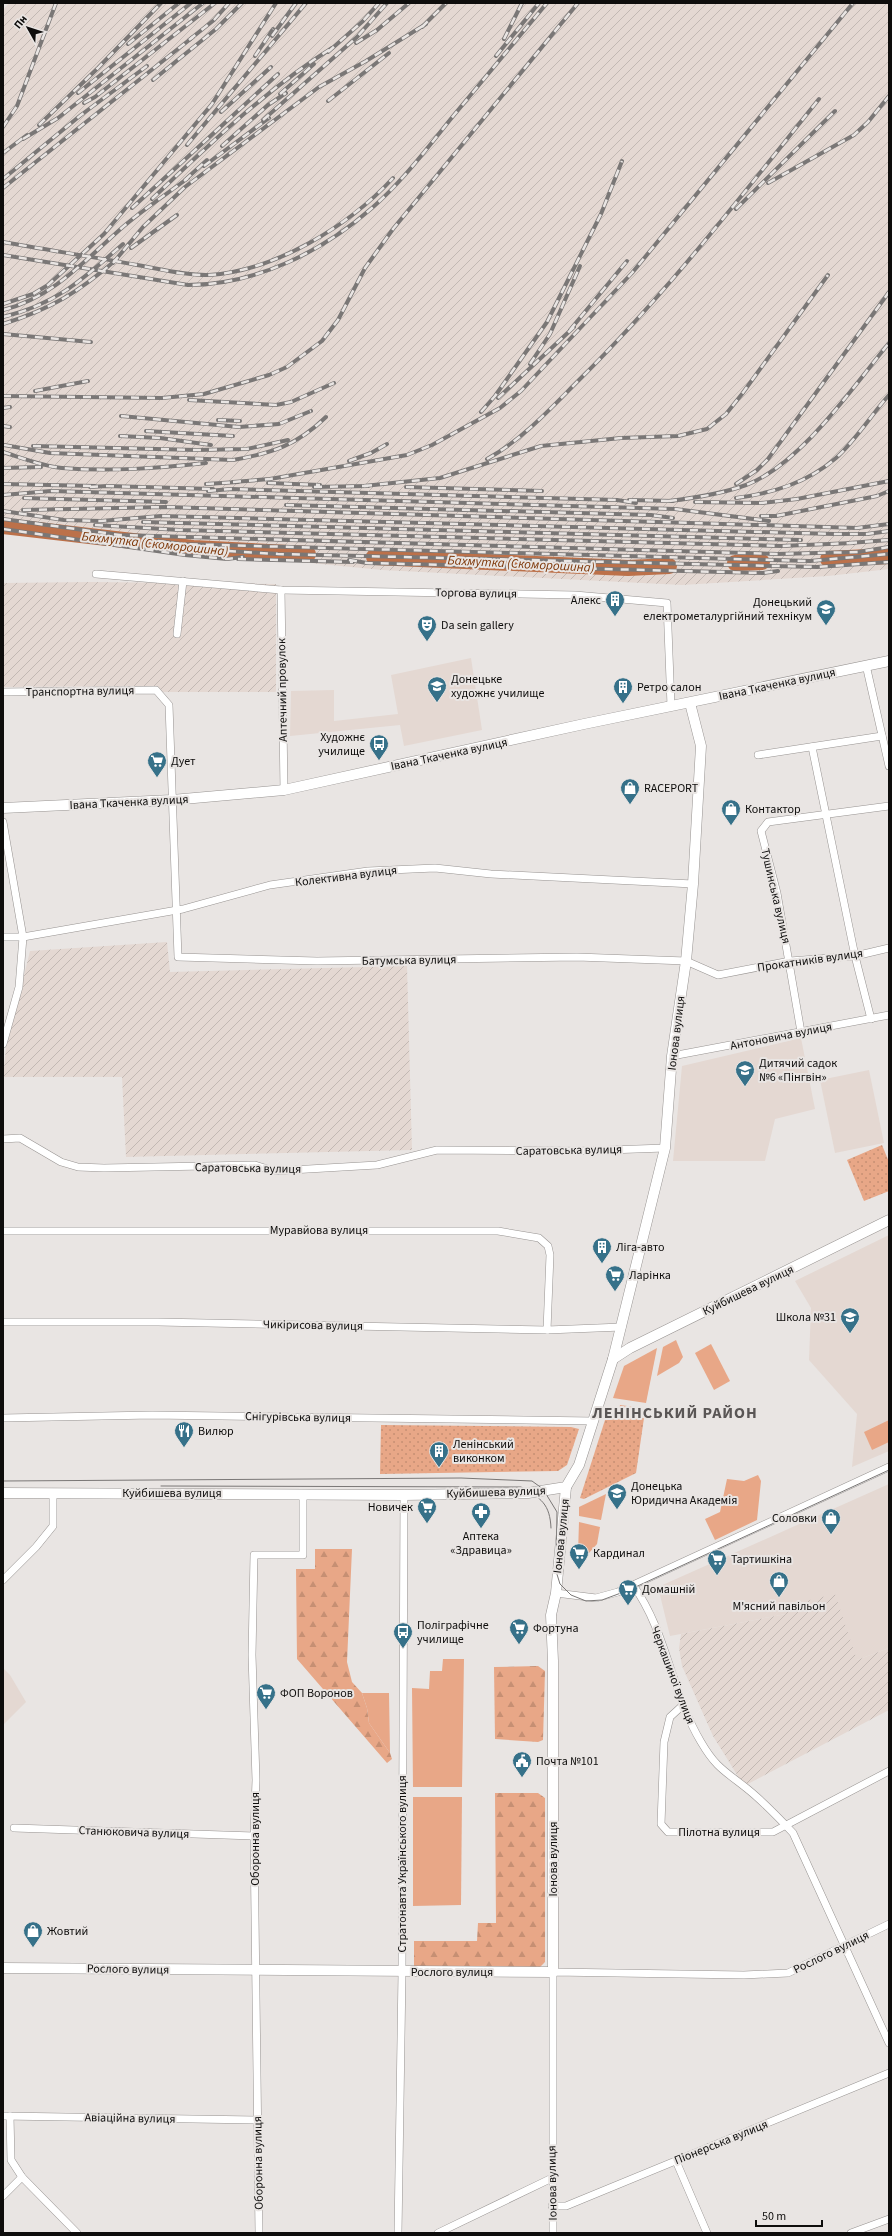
<svg xmlns="http://www.w3.org/2000/svg" width="892" height="2236" font-family="'Source Sans 3',sans-serif">
<style>
.built{fill:#e4d8d2}
.industrial{fill:url(#industrial-furrows)}
.grass{fill:#e8a787}
.forest{fill:url(#forest-firs)}
.park{fill:url(#park-dots)}
.lines{fill:none;stroke-linecap:round;stroke-linejoin:round}
.river{stroke:#bc714a;stroke-width:16}
.street-casing{stroke:#979391;stroke-width:8}
.secondary-casing{stroke:#979391;stroke-width:11}
.street{stroke:#fff;stroke-width:7}
.secondary{stroke:#fff;stroke-width:10}
.tram{stroke:#7a7776;stroke-width:1}
.rail-casing{stroke:#7a7776;stroke-width:4}
.rail{stroke:#e9e5e3;stroke-width:2.5;stroke-dasharray:8;stroke-linecap:butt}
.labels{text-anchor:middle;stroke-width:4;stroke-linejoin:round;paint-order:stroke}
.street-label{font-size:12px;fill:#0e0d0c;stroke:#e9e5e3}
.poi-label{font-size:12px;fill:#0e0d0c;stroke:#e9e5e3;text-anchor:start}
.water-label{font-size:13px;font-style:italic;fill:#7d3607;stroke:#e9e5e3}
.district-label{font-size:16px;font-weight:bold;letter-spacing:1px;fill:#5a5655;stroke:#e9e5e3}
</style>
<defs>
<pattern id="industrial-furrows" width="10" height="10" patternUnits="userSpaceOnUse"><rect width="10" height="10" fill="#e4d8d2"/><path d="M-1 1l2-2M0 10L10 0M9 11l2-2" fill="none" stroke="#c2b8b3"/></pattern>
<pattern id="forest-firs" width="22" height="20" patternUnits="userSpaceOnUse"><rect width="22" height="20" fill="#e8a787"/><path d="M5 1l3.5 6h-7zM16 11l3.5 6h-7z" fill="#c68f73"/></pattern>
<pattern id="park-dots" width="8" height="8" patternUnits="userSpaceOnUse"><rect width="8" height="8" fill="#e8a787"/><path d="M2 2h.1M6 6h.1" fill="none" stroke="#c68f73" stroke-width="1.8" stroke-linecap="round"/></pattern>
</defs>
<rect width="100%" height="100%" fill="#e9e5e3"/>
<g class="built">
<polygon points="471,658 482,730 404,746 400,725 290,736 291,691 334,690 334,721 398,714 391,675"/>
<polygon points="801,1038 815,1109 775,1119 765,1161 673,1161 682,1066"/>
<polygon points="869,1070 884,1143 835,1153 820,1080"/>
<polygon points="889,1235 889,1451 852,1467 857,1414 809,1360 811,1308 795,1281"/>
<polygon points="889,1484 889,1648 857,1660 785,1606 786,1614 670,1636 658,1587"/>
<polygon points="3,1668 10,1675 26,1702 3,1725"/>
</g>
<g class="industrial">
<polygon points="9,3 889,3 889,569 828,576 682,585 382,570 3,533 3,10"/>
<polygon points="91,582 276,584 276,692 163,692 157,686 3,687 3,583"/>
<polygon points="167,942 170,972 407,966 412,1150 126,1157 122,1077 3,1077 6,1048 30,951"/>
<polygon points="835,1594 857,1660 889,1648 889,1710 744,1786 713,1736 682,1666 679,1648 681,1634 786,1614 785,1606"/>
</g>
<g class="grass">
<polygon points="676,1340 683,1357 679,1363 657,1376 663,1347"/>
<polygon points="711,1344 730,1381 714,1390 695,1353"/>
<polygon points="657,1348 646,1403 613,1398 624,1366"/>
<polygon points="620,1405 642,1408 641,1414 619,1411"/>
<polygon points="889,1420 889,1442 872,1450 864,1432"/>
<polygon points="758,1475 761,1481 757,1520 715,1540 705,1519 720,1512 727,1479 744,1481"/>
<polygon points="606,1494 601,1520 579,1516 579,1507"/>
<polygon points="579,1522 600,1527 597,1544 589,1553 578,1553"/>
<polygon points="443,1659 464,1659 462,1787 413,1787 412,1688 429,1689 430,1671 442,1671"/>
<polygon points="362,1693 389,1693 390,1753 369,1723 367,1708"/>
<polygon points="413,1797 462,1797 461,1905 413,1906"/>
</g>
<g class="forest">
<polygon points="315,1549 352,1549 347,1662 352,1682 362,1693 367,1708 369,1723 390,1753 392,1759 387,1763 297,1659 296,1569 315,1569"/>
<polygon points="538,1666 545,1671 543,1740 538,1742 495,1739 494,1667"/>
<polygon points="495,1793 538,1793 545,1798 545,1962 540,1967 414,1967 414,1941 477,1941 478,1923 496,1923"/>
</g>
<g class="park">
<polygon points="882,1145 889,1162 889,1191 864,1201 847,1160"/>
<polygon points="618,1414 644,1418 636,1473 584,1499 580,1498 605,1420"/>
<polygon points="381,1425 571,1427 579,1429 567,1465 558,1471 380,1474"/>
</g>
<g class="lines">
<g class="river">
<polyline points="3,526 193,548 308,554"/>
<polyline points="374,557 628,568 669,566"/>
<polyline points="828,559 889,556"/>
<polyline points="735,563 762,562"/>
</g>
<defs>
<g id="street">
<polyline points="96,574 281,590 575,595 667,603 671,706"/>
<polyline points="281,590 284,790"/>
<polyline points="177,634 183,581"/>
<polyline points="866,665 889,766"/>
<polyline points="3,692 156,690 169,705 178,957 317,961 577,957 686,961 718,975 790,961 855,956 889,948"/>
<polyline points="812,747 855,956 871,1019"/>
<polyline points="758,755 882,736"/>
<polyline points="3,822 23,937 19,987 3,1044"/>
<polyline points="3,937 23,937 183,909 270,885 368,871 435,868 491,874 693,884"/>
<polyline points="801,1032 777,893 761,831 768,822 889,806"/>
<polyline points="672,1056 889,1015"/>
<polyline points="3,1139 20,1138 61,1162 78,1167 104,1168 255,1165 274,1171 377,1165 437,1150 580,1151 665,1148"/>
<polyline points="3,1231 498,1231 539,1238 548,1246 550,1255 547,1330"/>
<polyline points="3,1322 158,1322 547,1330 622,1327"/>
<polyline points="3,1418 152,1415 593,1421"/>
<polyline points="3,1580 36,1547 53,1526 53,1494"/>
<path d="M633 1585C667 1632 671 1692 701 1742 715 1766 723 1770 745 1787 763 1801 778 1817 793 1833L889 2043"/>
<polyline points="556,1593 596,1598 618,1592 889,1467"/>
<polyline points="682,1706 670,1717 664,1742 661,1824 668,1832 773,1832 889,1771"/>
<polyline points="14,1828 254,1836"/>
<polyline points="3,2116 257,2120"/>
<polyline points="10,2116 11,2160 22,2177 77,2233"/>
<polyline points="676,2161 707,2233"/>
<polyline points="3,2196 22,2177"/>
<polyline points="552,2206 566,2206 889,2073"/>
<polyline points="259,2233 254,1836 256,1780 252,1655 254,1555 303,1555 303,1494"/>
<polyline points="398,2233 402,1973 404,1495"/>
<polyline points="438,2233 552,2178"/>
<polyline points="553,2233 553,1972 744,1975 788,1973 889,1924"/>
<polyline points="851,2233 889,2219"/>
</g>
<g id="secondary">
<polyline points="3,808 172,800 284,790 584,724 889,661"/>
<polyline points="613,1359 665,1148 672,1056 686,961 693,884 701,746 690,703"/>
<polyline points="3,1493 404,1495 528,1493 566,1487 579,1465 613,1359 630,1348 889,1220"/>
<polyline points="3,1968 553,1972 553,1661 551,1615 556,1593 566,1487"/>
</g>
</defs>
<use href="#street" class="street-casing"/>
<use href="#secondary" class="secondary-casing"/>
<use href="#street" class="street"/>
<use href="#secondary" class="secondary"/>
<g class="tram">
<polyline points="3,1481 461,1478 532,1481 543,1489 557,1512 556,1571 560,1584 571,1595 586,1601 602,1600 629,1590 889,1470"/>
<path d="M161 1486 521 1487C541 1498 550 1504 551 1528"/>
</g>
<defs>
<g id="rail">
<polyline points="422,27 446,3"/>
<polyline points="272,36 296,3"/>
<polyline points="504,39 522,3"/>
<polyline points="189,40 214,20 229,3"/>
<polyline points="356,43 377,30 409,3"/>
<polyline points="128,44 179,3"/>
<polyline points="328,52 363,21 379,3"/>
<polyline points="255,56 273,29"/>
<polyline points="496,56 539,3"/>
<polyline points="153,80 216,29 242,3"/>
<polyline points="78,93 191,3"/>
<polyline points="280,94 314,64"/>
<polyline points="328,101 389,53"/>
<polyline points="84,103 95,97 215,3"/>
<polyline points="221,112 271,67"/>
<polyline points="263,120 357,37 387,3"/>
<polyline points="39,125 98,68 161,3"/>
<polyline points="3,127 17,106 56,3"/>
<polyline points="23,139 58,118 203,3"/>
<polyline points="187,145 306,3"/>
<polyline points="222,146 268,105 286,93"/>
<polyline points="3,153 27,135"/>
<polyline points="204,166 269,118"/>
<polyline points="3,179 81,115 147,66"/>
<polyline points="185,180 207,160"/>
<polyline points="768,183 854,135 868,122 889,96"/>
<polyline points="3,188 193,37"/>
<path d="M152 199C209 145 265 90 332 48"/>
<polyline points="132,208 278,74"/>
<polyline points="736,209 835,111"/>
<path d="M3 242C48 250 93 257 137 265 160 269 186 276 209 275 275 271 349 226 393 178"/>
<polyline points="131,248 177,215"/>
<path d="M3 255 188 285C255 285 322 252 372 208 403 181 428 147 454 115 485 78 516 40 547 3"/>
<polyline points="113,263 143,227 185,187 319,87 366,61 426,24"/>
<polyline points="3,304 33,294 48,285 104,234 212,104 276,3"/>
<path d="M3 310C54 297 86 259 124 226 145 208 167 194 188 178"/>
<path d="M3 317C57 304 83 279 123 244"/>
<path d="M3 324C51 309 79 292 117 259"/>
<polyline points="570,330 627,261"/>
<polyline points="3,334 91,342"/>
<polyline points="530,364 550,334 580,266"/>
<polyline points="35,391 88,381"/>
<polyline points="3,396 162,398 204,394 269,375 287,367 322,341 338,320 365,268 393,229 578,3"/>
<polyline points="498,398 574,327"/>
<polyline points="189,400 276,405 291,402 334,383"/>
<polyline points="3,408 10,407"/>
<polyline points="481,412 495,396 547,322 601,214 622,161"/>
<polyline points="121,416 239,427 279,424 311,411"/>
<polyline points="218,420 240,421"/>
<polyline points="3,426 10,427"/>
<polyline points="146,431 233,436"/>
<polyline points="120,436 160,438 211,445"/>
<path d="M4 445 50 453 233 460C273 453 297 445 326 417"/>
<polyline points="33,446 197,450 247,449 288,440"/>
<path d="M3 452C22 458 42 466 62 468 110 472 159 468 206 463"/>
<path d="M487 459C522 440 551 408 579 380 667 293 742 195 819 99"/>
<polyline points="349,461 371,453 387,444"/>
<polyline points="3,468 41,467"/>
<polyline points="233,482 270,479 407,455 432,445 500,408 521,391 632,273 853,3"/>
<polyline points="268,483 320,485"/>
<polyline points="3,484 95,486"/>
<polyline points="206,484 238,482"/>
<polyline points="736,484 757,470 768,459 889,292"/>
<polyline points="364,486 440,478 541,446 621,438 678,436 707,429 726,414 742,394 828,275"/>
<polyline points="90,487 107,486 213,489"/>
<polyline points="314,487 368,486"/>
<polyline points="406,487 542,491"/>
<polyline points="208,491 231,489 617,500 636,503"/>
<polyline points="3,495 51,491 675,509 769,521"/>
<polyline points="24,498 166,502"/>
<path d="M736 498C773 493 807 483 836 458 855 441 872 414 889 395"/>
<polyline points="629,500 673,501"/>
<path d="M669 501C695 498 721 494 746 485 800 465 852 388 889 343"/>
<polyline points="695,502 761,503 797,499 889,481"/>
<polyline points="286,505 651,515 673,518"/>
<polyline points="23,510 165,507 857,528 889,524"/>
<polyline points="3,511 64,520 101,521 161,516 834,534 867,534 889,531"/>
<polyline points="761,516 776,516 877,496 889,491"/>
<polyline points="3,519 120,535 777,554 858,552 889,547"/>
<polyline points="143,522 801,540"/>
<polyline points="95,525 180,530 781,546 853,543"/>
<polyline points="3,529 185,555 227,559 243,557"/>
<polyline points="158,541 182,544 810,561 889,554"/>
<polyline points="849,543 889,540"/>
<polyline points="212,550 278,554 817,567 889,562"/>
<polyline points="238,559 353,562"/>
<polyline points="349,560 367,563 763,573 778,571"/>
</g>
</defs>
<use href="#rail" class="rail-casing"/>
<use href="#rail" class="rail"/>
</g>
<defs>
<symbol id="building-pin" viewBox="-11 -11 22 30"><path d="M0 17L-7.5 6A9.5 9.5 0 1 1 7.5 6Z" fill="#367189" stroke="#e9e5e3"/><path d="M-4-6H4V6H1V3H-1V6H-4ZM-2.5-4.3h1.7v1.8h-1.7ZM.8-4.3h1.7v1.8H.8ZM-2.5-1h1.7V.8h-1.7ZM.8-1h1.7V.8H.8Z" fill="#fff"/></symbol>
<symbol id="university-pin" viewBox="-11 -11 22 30"><path d="M0 17L-7.5 6A9.5 9.5 0 1 1 7.5 6Z" fill="#367189" stroke="#e9e5e3"/><path d="M0-5L7-2L0 1L-7-2ZM-4 1L0 2.5L4 1V4Q0 6-4 4Z" fill="#fff"/></symbol>
<symbol id="theatre-pin" viewBox="-11 -11 22 30"><path d="M0 17L-7.5 6A9.5 9.5 0 1 1 7.5 6Z" fill="#367189" stroke="#e9e5e3"/><path d="M-5-5.5Q0-4 5-5.5V0Q5 5 0 6Q-5 5-5 0ZM-3.3-2.5H-1v1.5H-3.3ZM1-2.5H3.3v1.5H1ZM-2.8 1Q0 5.5 2.8 1Z" fill="#fff"/></symbol>
<symbol id="bus-pin" viewBox="-11 -11 22 30"><path d="M0 17L-7.5 6A9.5 9.5 0 1 1 7.5 6Z" fill="#367189" stroke="#e9e5e3"/><path d="M-5-6H5V4H4V6H2V4H-2V6H-4V4H-5ZM-3.5-4V0h7V-4ZM-3.5 1.2v1.5H-2V1.2ZM2 1.2v1.5H3.5V1.2Z" fill="#fff"/></symbol>
<symbol id="supermarket-pin" viewBox="-11 -11 22 30"><path d="M0 17L-7.5 6A9.5 9.5 0 1 1 7.5 6Z" fill="#367189" stroke="#e9e5e3"/><path d="M-6-5.5h2.5l.6 2H6L4.5 2H-2.5L-4.4-4H-6ZM-1.5 3.2a1.3 1.3 0 1 0 .1 0ZM3 3.2a1.3 1.3 0 1 0 .1 0Z" fill="#fff"/></symbol>
<symbol id="shop-pin" viewBox="-11 -11 22 30"><path d="M0 17L-7.5 6A9.5 9.5 0 1 1 7.5 6Z" fill="#367189" stroke="#e9e5e3"/><path d="M-5-2.5h2.3a2.7 3.5 0 0 1 5.4 0H5L5.5 6h-11ZM-1.5-2.5h3a1.5 2.3 0 0 0-3 0Z" fill="#fff"/></symbol>
<symbol id="school-pin" viewBox="-11 -11 22 30"><path d="M0 17L-7.5 6A9.5 9.5 0 1 1 7.5 6Z" fill="#367189" stroke="#e9e5e3"/><path d="M0-5L7-2L0 1L-7-2ZM-4 1L0 2.5L4 1V4Q0 6-4 4Z" fill="#fff"/></symbol>
<symbol id="restaurant-pin" viewBox="-11 -11 22 30"><path d="M0 17L-7.5 6A9.5 9.5 0 1 1 7.5 6Z" fill="#367189" stroke="#e9e5e3"/><path d="M-5-6h1v4h1v-4h1v4h1v-4h1v5L-1.5 .5V6h-2V.5L-5-1ZM5-6V6H3V1.5H1.5Q1.5-4 5-6Z" fill="#fff"/></symbol>
<symbol id="pharmacy-pin" viewBox="-11 -11 22 30"><path d="M0 17L-7.5 6A9.5 9.5 0 1 1 7.5 6Z" fill="#367189" stroke="#e9e5e3"/><path d="M-2-6h4v4h4v4h-4v4h-4v-4h-4v-4h4Z" fill="#fff"/></symbol>
<symbol id="civic-pin" viewBox="-11 -11 22 30"><path d="M0 17L-7.5 6A9.5 9.5 0 1 1 7.5 6Z" fill="#367189" stroke="#e9e5e3"/><path d="M-.6-6.5H3V-4.5H.6V-3L4-1V1h2V6H-6V1h2V-1L-.6-3ZM-1.2 2.5V6h2.4V2.5Z" fill="#fff"/></symbol>
</defs>
<g fill-rule="evenodd">
<use href="#building-pin" x="604" y="589" width="22" height="30"/>
<use href="#university-pin" x="815" y="598" width="22" height="30"/>
<use href="#theatre-pin" x="416" y="614" width="22" height="30"/>
<use href="#university-pin" x="426" y="675" width="22" height="30"/>
<use href="#building-pin" x="612" y="676" width="22" height="30"/>
<use href="#bus-pin" x="368" y="733" width="22" height="30"/>
<use href="#supermarket-pin" x="146" y="750" width="22" height="30"/>
<use href="#shop-pin" x="619" y="777" width="22" height="30"/>
<use href="#shop-pin" x="720" y="798" width="22" height="30"/>
<use href="#school-pin" x="734" y="1059" width="22" height="30"/>
<use href="#building-pin" x="591" y="1236" width="22" height="30"/>
<use href="#supermarket-pin" x="604" y="1264" width="22" height="30"/>
<use href="#school-pin" x="839" y="1306" width="22" height="30"/>
<use href="#restaurant-pin" x="173" y="1420" width="22" height="30"/>
<use href="#building-pin" x="428" y="1440" width="22" height="30"/>
<use href="#university-pin" x="606" y="1482" width="22" height="30"/>
<use href="#supermarket-pin" x="416" y="1496" width="22" height="30"/>
<use href="#pharmacy-pin" x="470" y="1501" width="22" height="30"/>
<use href="#shop-pin" x="820" y="1507" width="22" height="30"/>
<use href="#supermarket-pin" x="568" y="1542" width="22" height="30"/>
<use href="#supermarket-pin" x="706" y="1548" width="22" height="30"/>
<use href="#shop-pin" x="768" y="1570" width="22" height="30"/>
<use href="#supermarket-pin" x="617" y="1578" width="22" height="30"/>
<use href="#supermarket-pin" x="508" y="1617" width="22" height="30"/>
<use href="#bus-pin" x="392" y="1621" width="22" height="30"/>
<use href="#supermarket-pin" x="255" y="1682" width="22" height="30"/>
<use href="#civic-pin" x="511" y="1750" width="22" height="30"/>
<use href="#shop-pin" x="22" y="1920" width="22" height="30"/>
</g>
<g class="labels">
<g class="street-label">
<text transform="translate(476 593) rotate(1)" y="4">Торгова вулиця</text>
<text transform="translate(777 684) rotate(-12)" y="4">Івана Ткаченка вулиця</text>
<text transform="translate(282 690) rotate(-91)" y="4">Аптечний провулок</text>
<text transform="translate(80 691) rotate(-1)" y="4">Транспортна вулиця</text>
<text transform="translate(449 754) rotate(-12)" y="4">Івана Ткаченка вулиця</text>
<text transform="translate(129 802) rotate(-3)" y="4">Івана Ткаченка вулиця</text>
<text transform="translate(346 876) rotate(-7)" y="4">Колективна вулиця</text>
<text transform="translate(776 896) rotate(77)" y="4">Тушинська вулиця</text>
<text transform="translate(409 960) rotate(-1)" y="4">Батумська вулиця</text>
<text transform="translate(810 960) rotate(-8)" y="4">Прокатників вулиця</text>
<text transform="translate(676 1033) rotate(-83)" y="4">Іонова вулиця</text>
<text transform="translate(781 1036) rotate(-11)" y="4">Антоновича вулиця</text>
<text transform="translate(569 1150) rotate(-1)" y="4">Саратовська вулиця</text>
<text transform="translate(248 1168) rotate(1)" y="4">Саратовська вулиця</text>
<text x="319" y="1234">Муравйова вулиця</text>
<text transform="translate(748 1290) rotate(-26)" y="4">Куйбишева вулиця</text>
<text transform="translate(313 1325) rotate(1)" y="4">Чикірисова вулиця</text>
<text transform="translate(298 1417) rotate(1)" y="4">Снігурівська вулиця</text>
<text transform="translate(496 1492) rotate(-2)" y="4">Куйбишева вулиця</text>
<text x="172" y="1497">Куйбишева вулиця</text>
<text transform="translate(561 1536) rotate(-84)" y="4">Іонова вулиця</text>
<text transform="translate(673 1675) rotate(69)" y="4">Черкашиної вулиця</text>
<text transform="translate(134 1832) rotate(2)" y="4">Станюковича вулиця</text>
<text x="719" y="1836">Пілотна вулиця</text>
<text transform="translate(255 1839) rotate(-90)" y="4">Оборонна вулиця</text>
<text transform="translate(553 1859) rotate(-90)" y="4">Іонова вулиця</text>
<text transform="translate(402 1864) rotate(-90)" y="4">Стратонавта Українського вулиця</text>
<text transform="translate(831 1952) rotate(-26)" y="4">Рослого вулиця</text>
<text transform="translate(128 1969) rotate(1)" y="4">Рослого вулиця</text>
<text x="452" y="1976">Рослого вулиця</text>
<text transform="translate(130 2118) rotate(1)" y="4">Авіаційна вулиця</text>
<text transform="translate(721 2142) rotate(-22)" y="4">Піонерська вулиця</text>
<text transform="translate(258 2163) rotate(-91)" y="4">Оборонна вулиця</text>
<text transform="translate(552 2183) rotate(-91)" y="4">Іонова вулиця</text>
</g>
<g class="poi-label">
<text x="601" y="604" text-anchor="end">Алекс</text>
<text x="812" y="606" text-anchor="end">Донецький<tspan x="812" dy="14">електрометалургійний технікум</tspan></text>
<text x="441" y="629">Da sein gallery</text>
<text x="451" y="683">Донецьке<tspan x="451" dy="14">художнє училище</tspan></text>
<text x="637" y="691">Ретро салон</text>
<text x="365" y="741" text-anchor="end">Художнє<tspan x="365" dy="14">училище</tspan></text>
<text x="171" y="765">Дует</text>
<text x="644" y="792">RACEPORT</text>
<text x="745" y="813">Контактор</text>
<text x="759" y="1067">Дитячий садок<tspan x="759" dy="14">№6 «Пінгвін»</tspan></text>
<text x="616" y="1251">Ліга-авто</text>
<text x="629" y="1279">Ларінка</text>
<text x="836" y="1321" text-anchor="end">Школа №31</text>
<text x="198" y="1435">Вилюр</text>
<text x="453" y="1448">Ленінський<tspan x="453" dy="14">виконком</tspan></text>
<text x="631" y="1490">Донецька<tspan x="631" dy="14">Юридична Академія</tspan></text>
<text x="413" y="1511" text-anchor="end">Новичек</text>
<text x="817" y="1522" text-anchor="end">Соловки</text>
<text x="481" y="1540" text-anchor="middle">Аптека<tspan x="481" dy="14">«Здравица»</tspan></text>
<text x="593" y="1557">Кардинал</text>
<text x="731" y="1563">Тартишкіна</text>
<text x="642" y="1593">Домашній</text>
<text x="779" y="1610" text-anchor="middle">М'ясний павільон</text>
<text x="417" y="1629">Поліграфічне<tspan x="417" dy="14">училище</tspan></text>
<text x="533" y="1632">Фортуна</text>
<text x="280" y="1697">ФОП Воронов</text>
<text x="536" y="1765">Почта №101</text>
<text x="47" y="1935">Жовтий</text>
</g>
<g class="water-label">
<text transform="translate(155 543) rotate(6)" y="5">Бахмутка (Скоморошина)</text>
<text transform="translate(521 563) rotate(3)" y="5">Бахмутка (Скоморошина)</text>
</g>
<g class="district-label">
<text x="675" y="1418">ЛЕНІНСЬКИЙ РАЙОН</text>
</g>
</g>
<rect width="892" height="2236" fill="none" stroke="#0e0d0c" stroke-width="8"/>
<g transform="translate(28 28) rotate(309)" stroke="#e9e5e3" stroke-width="3" paint-order="stroke">
<path d="M0-3L7 15L0 10L-7 15Z" fill="#0e0d0c"/>
<text y="-6" font-size="11" font-weight="bold" text-anchor="middle" fill="#0e0d0c">Пн</text>
</g>
<path d="M756 2220v6h66v-6" fill="none" stroke="#0e0d0c" stroke-width="2"/>
<text x="762" y="2220" font-size="12" fill="#0e0d0c" stroke="#e9e5e3" stroke-width="3" paint-order="stroke">50 m</text>
</svg>
